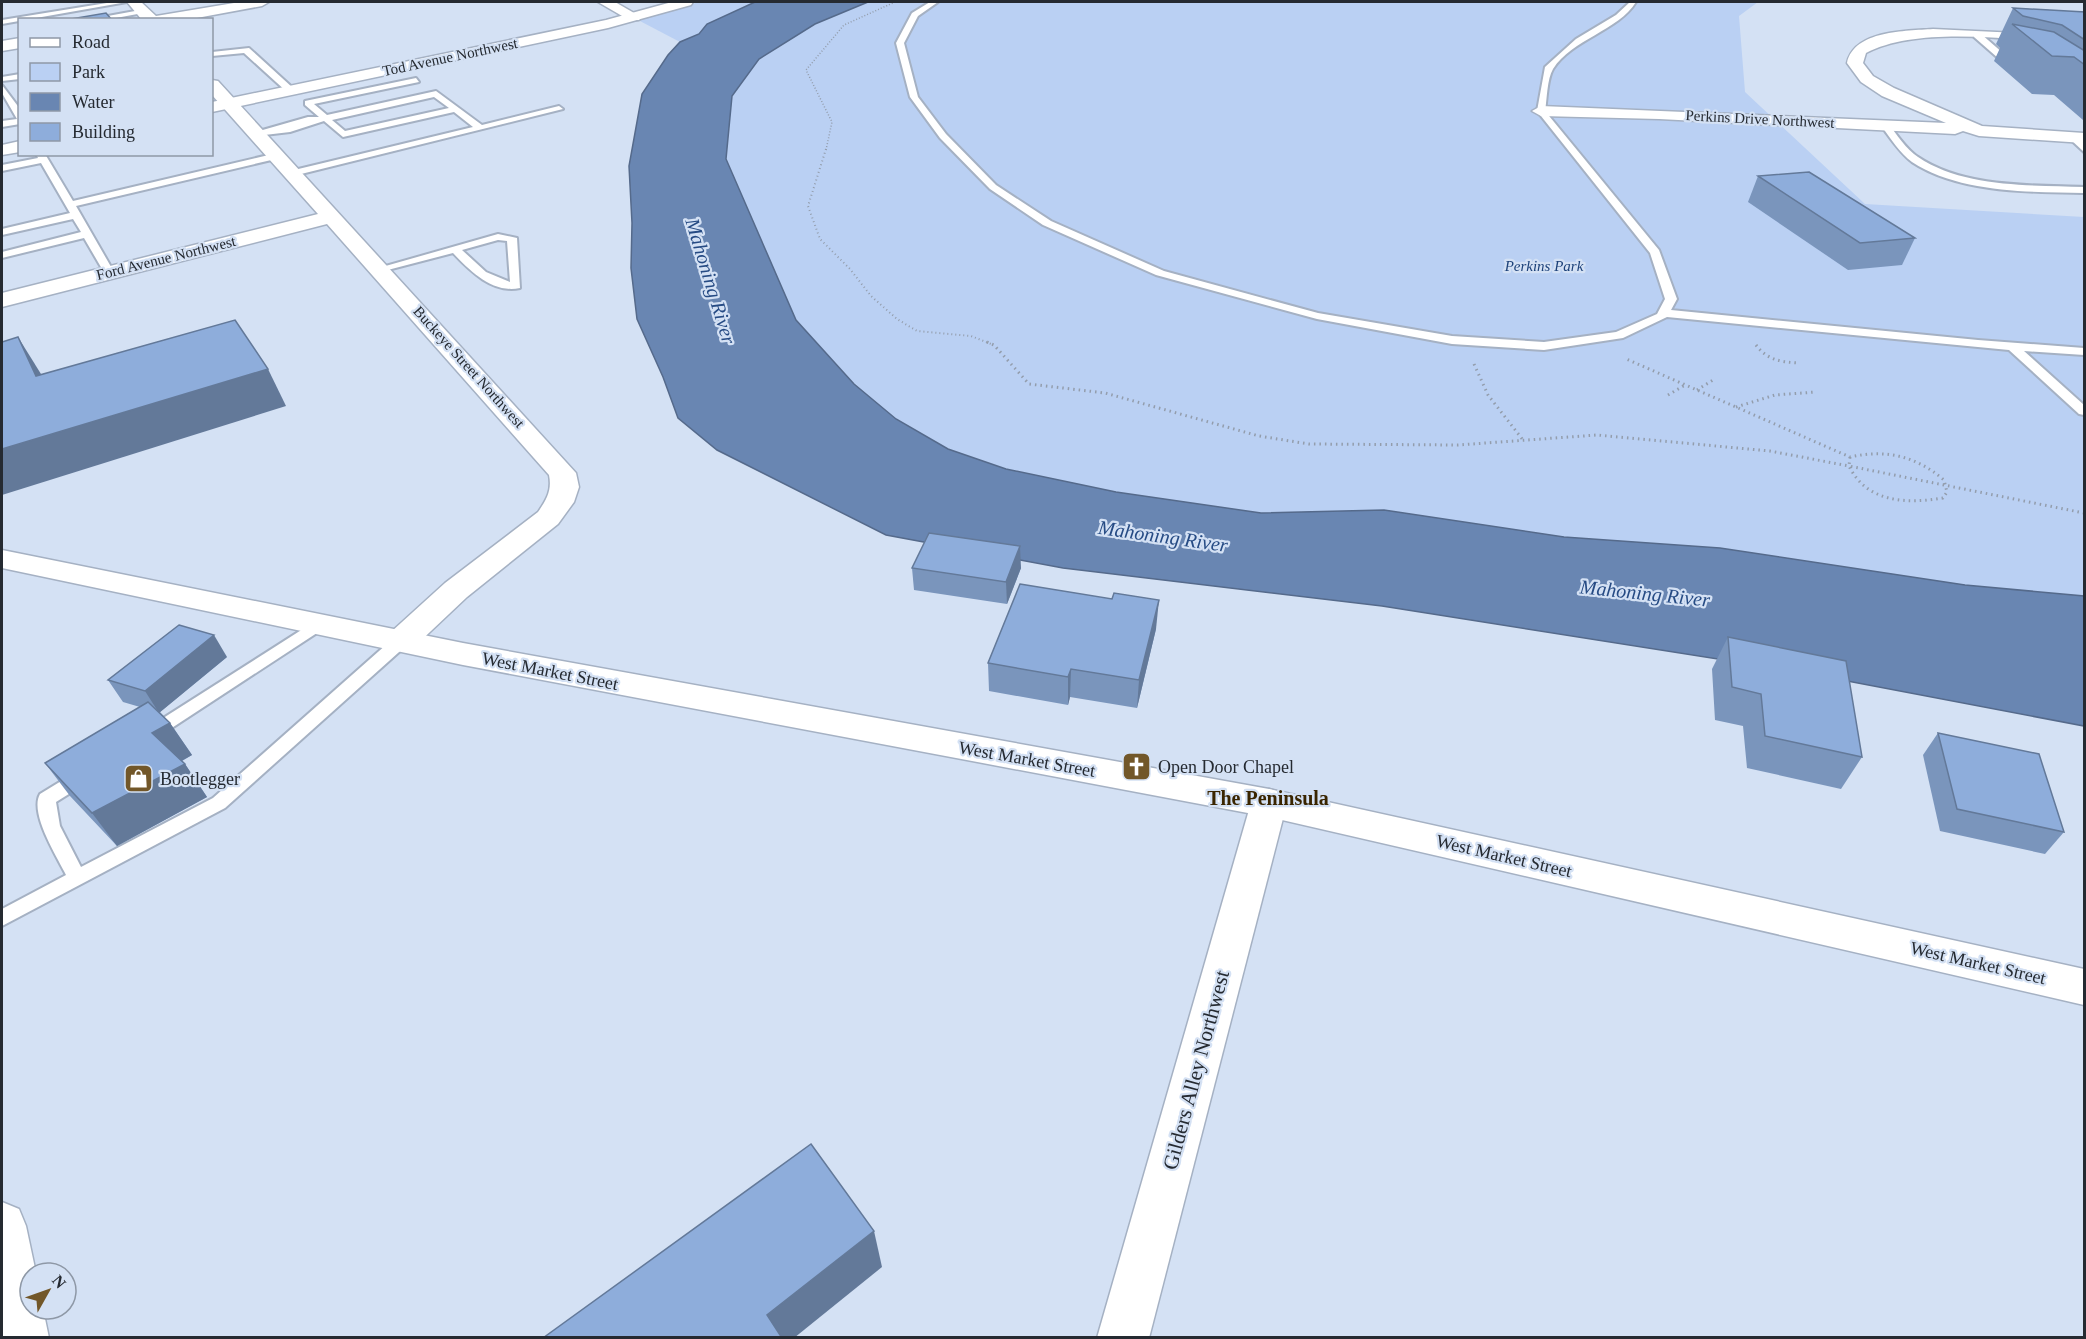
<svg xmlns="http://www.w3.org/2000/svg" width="2086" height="1339" font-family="'Times New Roman',serif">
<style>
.green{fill:#bad0f3}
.water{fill:#6986b2;stroke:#556a8b;stroke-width:1.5}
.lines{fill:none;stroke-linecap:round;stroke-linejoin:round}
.lane-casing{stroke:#a5b1c3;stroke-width:4}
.street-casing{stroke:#a5b1c3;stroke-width:3}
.secondary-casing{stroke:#a5b1c3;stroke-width:3}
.primary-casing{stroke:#a5b1c3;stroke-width:3}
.path-far2{stroke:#939dac;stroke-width:1.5;stroke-dasharray:1 2;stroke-linecap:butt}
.path-far1{stroke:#939dac;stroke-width:2;stroke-dasharray:1 3;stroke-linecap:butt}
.path{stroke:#939dac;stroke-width:3;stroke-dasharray:1.5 4;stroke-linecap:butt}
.lane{fill:#fff;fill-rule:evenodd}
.street{fill:#fff;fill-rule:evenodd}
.secondary{fill:#fff;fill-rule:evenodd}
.primary{fill:#fff;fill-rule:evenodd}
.wall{fill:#7a95bc}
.shaded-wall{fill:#637999}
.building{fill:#8eaddb;stroke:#637999;stroke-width:1.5}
.labels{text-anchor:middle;stroke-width:4.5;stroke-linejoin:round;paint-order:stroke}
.far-street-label{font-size:15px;fill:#252a31;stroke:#d4e1f4}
.far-park-label{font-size:15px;font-style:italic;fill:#1c4179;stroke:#d4e1f4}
.street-label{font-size:18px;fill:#252a31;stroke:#d4e1f4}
.poi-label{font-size:18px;fill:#252a31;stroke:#d4e1f4;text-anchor:start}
.water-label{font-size:20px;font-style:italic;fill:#264b84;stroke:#d4e1f4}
.neighbourhood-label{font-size:20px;font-weight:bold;fill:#3a2500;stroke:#d4e1f4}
.near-street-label{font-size:21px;fill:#252a31;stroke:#d4e1f4}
</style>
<rect width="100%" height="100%" fill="#d4e1f4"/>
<g class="green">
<polygon points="699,2 755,2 707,24 699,34 680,42 638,20"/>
<polygon points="868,2 1758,2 1739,16 1745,92 1865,204 2084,217 2084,596 1965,585 1720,548 1564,537 1384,510 1261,513 1116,492 1006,469 948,449 896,419 854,384 796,320 726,160 732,96 759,59 815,24"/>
</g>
<polygon class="water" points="755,2 868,2 815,24 759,59 732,96 726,159 796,320 854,384 896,419 948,449 1006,469 1116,492 1261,513 1384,510 1564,537 1720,548 1965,585 2084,596 2084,726 1800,672 1382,606 1063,568 886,535 717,450 678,418 663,377 637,319 631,268 632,223 629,166 642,94 668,55 680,42 699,34 707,24"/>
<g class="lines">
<defs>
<g id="lane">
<polygon points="113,2 127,2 2,24 2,20"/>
<path d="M930 2H938L918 16 904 43 918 97 946 134 996 185 1051 221 1164 271 1318 313 1452 336 1544 342 1616 332 1657 314 1665 299 1650 253 1537 111 1545 67 1576 39 1616 15 1630 2H1636C1618 31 1572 39 1553 69 1547 79 1547 99 1545 111L1659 250 1677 299 1671 310 1978 340 2084 348V355L2024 351 2084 405V415L2079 414 2009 350 1667 317 1623 338 1544 350 1452 344 1317 319 1156 275 1043 225 990 189 940 138 910 97 896 43 912 13Z"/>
<polygon points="146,9 143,13 105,20 86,20"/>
<polygon points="1974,33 1980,33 2004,54 2022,61 2018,63 1998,58 1974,37"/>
<polygon points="249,48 293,88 293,92 287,92 244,53 212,56 212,52"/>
<polygon points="20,74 20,79 2,81 2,77"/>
<path d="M416 78 419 82 314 104 327 115 436 91 482 125 559 106 563 109 293 176 290 175V171L473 127 454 112 343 137 324 121 290 132 256 136 252 133 308 117H319L305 105V101ZM434 97 449 108 345 131 332 120Z"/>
<polygon points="2,85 20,109 20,124 2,127 2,121 17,119 2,93"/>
<path d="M1882 123H1888C1897 135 1906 149 1918 157 1964 188 2031 185 2084 187V193C2030 192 1959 193 1912 162 1900 153 1891 139 1882 127Z"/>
<polygon points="2070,135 2076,135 2084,144 2084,152 2070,139"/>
<polygon points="277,153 280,154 280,158 76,206 114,272 113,274 105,274 84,238 2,258 2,252 81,232 73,219 2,235 2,229 70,213 41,163 2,171 2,165 38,158 36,154 45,154 73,201"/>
<path d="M498 234 517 238 520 288C493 294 470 271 453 253L380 272 375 269ZM498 240 507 241 510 282 486 272 462 250Z"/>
<polygon points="317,620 325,625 323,629 158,737 146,737 143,733 146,729"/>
<path d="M402 635 410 640 408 644 225 808 2 926V909L66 875C57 857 29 813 40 794L76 772H88L91 777 88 782 56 802 60 826 81 867 213 798 396 636Z"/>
</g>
<g id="street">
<polygon points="127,2 141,2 156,16 240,2 269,2 262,6 186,20 142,20"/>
<polygon points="598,2 615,2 641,17 639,20 629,20"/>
<path d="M1933 29 2084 36V45C2023 41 1920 24 1866 53L1863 63 1873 76 1894 88 1982 126 2084 133V143L1979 136 1963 131 1955 134 1659 119 1541 116 1532 111 1541 106 1946 123 1882 96 1861 82 1847 63C1854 30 1906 31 1933 29Z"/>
<polygon points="20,38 20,48 2,51 2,41"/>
<path d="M212 80 218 81 576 473 579 487 574 502 558 524 467 597 413 648 402 651 391 648 386 640 391 632 445 583 538 512C547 499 552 490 549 475L327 224 2 307V293L318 214 212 95Z"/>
<polygon points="1269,789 1282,793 1287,803 1149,1338 1097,1338 1251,803 1256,793"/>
</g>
<g id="secondary">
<polygon points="672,2 693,2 691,5 608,28 212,112 212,102 606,20"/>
<polygon points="20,141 20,152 2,155 2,145"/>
</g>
<g id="primary">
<polygon points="2,550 463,643 1269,789 2084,969 2084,1005 1269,817 463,665 2,568"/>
<polygon points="2,1202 19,1209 26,1226 36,1273 30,1273 30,1309 43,1309 49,1338 2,1338"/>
</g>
</defs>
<use href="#lane" class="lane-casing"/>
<use href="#street" class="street-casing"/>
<use href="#secondary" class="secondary-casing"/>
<use href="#primary" class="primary-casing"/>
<polyline class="path-far2" points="826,150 832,122 806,70 844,25 895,2"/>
<polyline class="path-far1" points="826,149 808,206 820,239 850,269 871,296 897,319 917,331 971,336 991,344"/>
<g class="path">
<path d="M987 342 994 345 1029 384 1105 393 1259 436 1309 444 1458 445 1597 435 1770 451 1849 466C1867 503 1907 504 1943 498L1947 492 1944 480C1916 456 1886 449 1850 457L1624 358"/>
<path d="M1756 345C1767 360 1781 362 1799 363"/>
<polyline points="1474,364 1488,395 1523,440"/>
<polyline points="1697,390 1713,380"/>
<polyline points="1668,395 1685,385"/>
<polyline points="1736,407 1775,395 1816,392"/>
<polyline points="1850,457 1849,466 2084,513"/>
</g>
<use href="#lane" class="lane"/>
<use href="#street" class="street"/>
<use href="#secondary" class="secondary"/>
<use href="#primary" class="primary"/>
</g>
<g class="wall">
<polygon points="2013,8 2085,12 2085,120 2083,120 2054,95 2032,94 1994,61 2000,48 1996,44"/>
<polygon points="1758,176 1915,238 1902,265 1848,270 1748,202"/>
<polygon points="912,568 1021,568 1007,604 914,590"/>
<polygon points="1156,629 1137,708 1070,697 1068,705 989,691 988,663"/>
<polygon points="1728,637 1862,757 1841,789 1747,768 1743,726 1715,720 1712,669"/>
<polygon points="227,657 160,712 170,723 192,755 182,761 185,764 207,797 117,846 70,796 45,763 140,707 123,702 108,680"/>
<polygon points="1938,733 2064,832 2045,854 1940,831 1923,755"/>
</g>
<g class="shaded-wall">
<polygon points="18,337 41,374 59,413 36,376"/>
<polygon points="268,369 286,406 2,495 2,449"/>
<polygon points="1020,546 1021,568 1007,604 1006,582"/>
<polygon points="1159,600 1156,629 1137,708 1139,680"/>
<polygon points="214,635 227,657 159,713 145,691"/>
<polygon points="1071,669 1070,697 1068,705 1068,677"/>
<polygon points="170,723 192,755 174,765 152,733"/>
<polygon points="185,764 207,797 117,846 92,813"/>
<polygon points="874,1231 882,1267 794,1338 776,1338 767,1315"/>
</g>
<g class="building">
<polygon points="2013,8 2085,12 2085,40 2062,25 2023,16"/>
<polygon points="106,13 112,20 71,19"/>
<polygon points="2012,24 2054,32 2085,51 2085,65 2074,57 2052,56"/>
<polygon points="1809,172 1915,238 1860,243 1758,176"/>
<polygon points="235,320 268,369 2,449 2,342 18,337 36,376"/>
<polygon points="929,533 1020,546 1006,582 912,568"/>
<polygon points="1020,584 1112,599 1114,593 1159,600 1139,680 1071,669 1068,677 988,663"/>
<polygon points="179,625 214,635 145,691 108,680"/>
<polygon points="1728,637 1846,661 1862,757 1765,736 1761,694 1732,687"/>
<polygon points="148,702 170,723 152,733 185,764 92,813 45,763"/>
<polygon points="1938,733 2039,754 2064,832 1957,809"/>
<polygon points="811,1144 874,1231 767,1315 782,1338 543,1338"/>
</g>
<defs>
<symbol id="church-square" viewBox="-11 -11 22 22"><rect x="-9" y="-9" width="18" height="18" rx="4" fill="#725729" stroke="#d4e1f4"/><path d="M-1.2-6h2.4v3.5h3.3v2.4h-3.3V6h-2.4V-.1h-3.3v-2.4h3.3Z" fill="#fff"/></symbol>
<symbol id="shop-square" viewBox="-11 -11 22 22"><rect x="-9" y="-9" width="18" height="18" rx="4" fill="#725729" stroke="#d4e1f4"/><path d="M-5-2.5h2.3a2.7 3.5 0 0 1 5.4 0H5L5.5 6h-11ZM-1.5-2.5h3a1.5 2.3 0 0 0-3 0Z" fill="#fff"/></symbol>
</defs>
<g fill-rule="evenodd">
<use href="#church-square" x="1120" y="750" width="33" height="33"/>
<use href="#shop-square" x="122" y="762" width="33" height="33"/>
</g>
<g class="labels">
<g class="far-street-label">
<text transform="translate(450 57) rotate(-12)" y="5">Tod Avenue Northwest</text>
<text transform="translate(1760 119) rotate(3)" y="5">Perkins Drive Northwest</text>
<text transform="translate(166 258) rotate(-14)" y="5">Ford Avenue Northwest</text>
<text transform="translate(469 367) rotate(48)" y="5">Buckeye Street Northwest</text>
</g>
<g class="far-park-label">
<text x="1544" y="271">Perkins Park</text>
</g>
<g class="street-label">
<text transform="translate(550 671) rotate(11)" y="6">West Market Street</text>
<text transform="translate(1027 759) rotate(10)" y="6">West Market Street</text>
<text transform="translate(1504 856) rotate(13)" y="6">West Market Street</text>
<text transform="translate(1978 963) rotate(13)" y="6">West Market Street</text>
</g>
<g class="poi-label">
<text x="1158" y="773">Open Door Chapel</text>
<text x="160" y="785">Bootlegger</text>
</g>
<g class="water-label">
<text transform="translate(711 281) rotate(73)" y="7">Mahoning River</text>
<text transform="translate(1163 536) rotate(8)" y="7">Mahoning River</text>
<text transform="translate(1645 593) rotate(6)" y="7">Mahoning River</text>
</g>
<g class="neighbourhood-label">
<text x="1268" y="805">The Peninsula</text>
</g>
<g class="near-street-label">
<text transform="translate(1196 1070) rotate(-75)" y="7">Gilders Alley Northwest</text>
</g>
</g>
<rect width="2086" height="1339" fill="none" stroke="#252a31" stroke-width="6"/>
<rect x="18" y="18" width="195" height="138" fill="#d4e1f4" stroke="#8e98a6" stroke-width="1.5"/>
<rect x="30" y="38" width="30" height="9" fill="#ffffff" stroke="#8e98a6" stroke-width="1.5"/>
<text x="72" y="48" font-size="18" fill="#252a31">Road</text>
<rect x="30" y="63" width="30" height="18" fill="#bad0f3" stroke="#8e98a6" stroke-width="1.5"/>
<text x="72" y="78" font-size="18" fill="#252a31">Park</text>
<rect x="30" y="93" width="30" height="18" fill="#6986b2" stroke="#8e98a6" stroke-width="1.5"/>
<text x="72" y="108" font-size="18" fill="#252a31">Water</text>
<rect x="30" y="123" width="30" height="18" fill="#8eaddb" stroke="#8e98a6" stroke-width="1.5"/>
<text x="72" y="138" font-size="18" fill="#252a31">Building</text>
<g transform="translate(48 1291) rotate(50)"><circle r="28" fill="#d4e1f4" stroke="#8e98a6" stroke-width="1.5"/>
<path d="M0-4.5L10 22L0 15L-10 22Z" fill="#725729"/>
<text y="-9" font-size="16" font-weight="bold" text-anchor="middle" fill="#252a31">N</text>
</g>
</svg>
